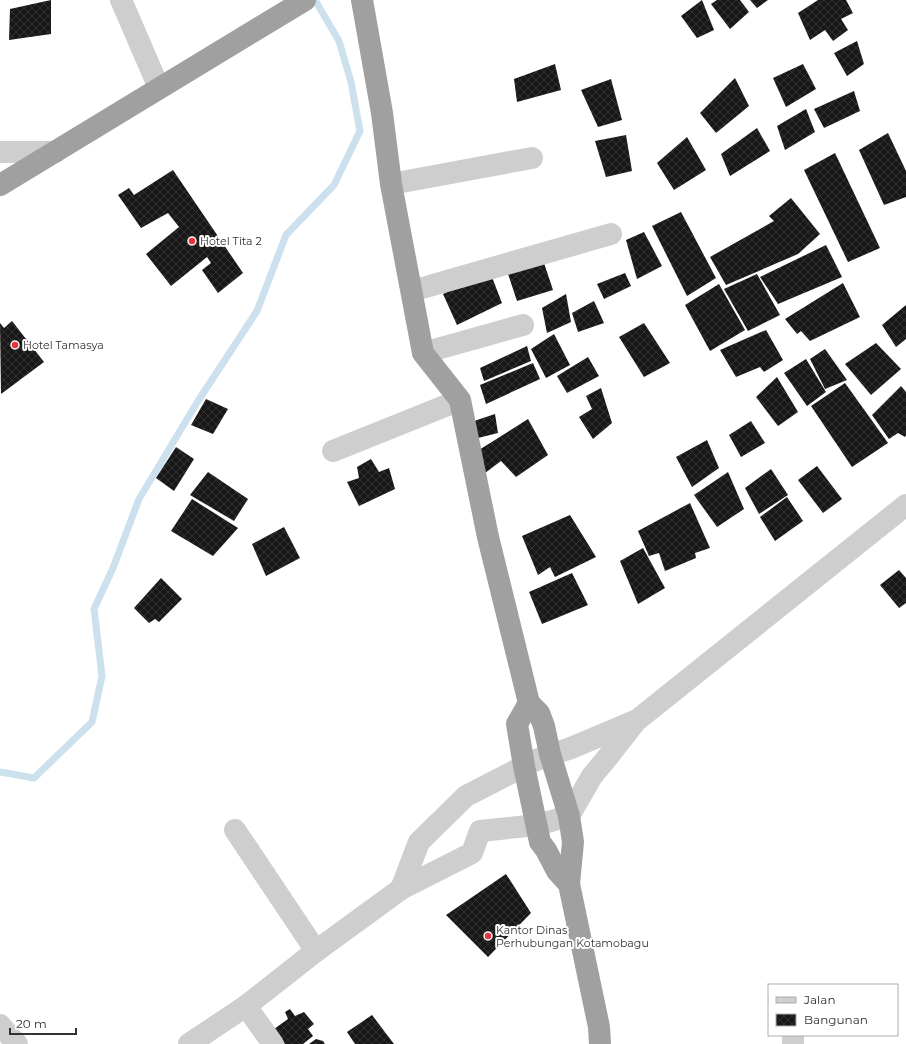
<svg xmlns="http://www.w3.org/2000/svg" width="906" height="1044" font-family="Montserrat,sans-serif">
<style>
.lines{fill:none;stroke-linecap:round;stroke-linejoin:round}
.stream{stroke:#cce0ed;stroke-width:7}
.building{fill:url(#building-cross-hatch)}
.minor{stroke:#cecece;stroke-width:22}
.tertiary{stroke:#cecece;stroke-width:22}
.trunk{stroke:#a0a0a0;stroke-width:22}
.poi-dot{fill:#e8343f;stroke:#fff;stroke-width:1.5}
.labels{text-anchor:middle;stroke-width:4;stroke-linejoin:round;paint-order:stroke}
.poi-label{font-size:11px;fill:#313131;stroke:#fff;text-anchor:start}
</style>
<defs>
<pattern id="building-cross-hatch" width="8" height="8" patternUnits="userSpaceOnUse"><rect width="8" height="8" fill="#181818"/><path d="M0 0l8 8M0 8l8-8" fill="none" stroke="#313131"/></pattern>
</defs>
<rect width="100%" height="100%" fill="#fff"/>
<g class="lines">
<polyline class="stream" points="0,772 34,778 92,722 102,676 94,609 113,568 139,499 198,401 257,311 286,235 334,185 360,131 351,82 339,41 315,0"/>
</g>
<g class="building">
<polygon points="51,0 51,34 9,40 10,9"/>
<polygon points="702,0 714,30 697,38 681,16"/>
<polygon points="717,0 740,0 749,12 730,29 711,4"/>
<polygon points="750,0 768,0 757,8"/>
<polygon points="818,0 846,0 853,13 841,19 848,30 833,41 825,30 810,40 798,13"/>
<polygon points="857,41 864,64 847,76 834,53"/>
<polygon points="555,64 561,90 517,102 514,79"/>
<polygon points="803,64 816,89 786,107 773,78"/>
<polygon points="735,78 749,106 716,133 700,113"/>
<polygon points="611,79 622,120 598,127 581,90"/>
<polygon points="854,91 860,111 824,128 814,109"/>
<polygon points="806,109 815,132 785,150 777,126"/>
<polygon points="757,128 770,151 730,176 721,154"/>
<polygon points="888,133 906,171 906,197 884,205 859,150"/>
<polygon points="626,135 632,171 606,177 595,141"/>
<polygon points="687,137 706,170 674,190 657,163"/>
<polygon points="835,153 880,248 848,262 804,170"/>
<polygon points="173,170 243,273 218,293 202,270 211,263 207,257 171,286 146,254 179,227 168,213 141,228 118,195 129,188 134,195"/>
<polygon points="791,198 820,234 798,254 726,285 710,257 774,221 769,216"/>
<polygon points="681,212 716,278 687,296 652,226"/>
<polygon points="644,232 662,266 637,279 626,240"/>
<polygon points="826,245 842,277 778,304 760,277"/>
<polygon points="542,257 553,290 517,301 506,268"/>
<polygon points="490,272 502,303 457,325 443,294"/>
<polygon points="625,273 631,286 604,299 597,284"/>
<polygon points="757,274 780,315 748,331 724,289"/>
<polygon points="843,283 860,317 810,341 801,331 797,334 785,319"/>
<polygon points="719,284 745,330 710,351 685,305"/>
<polygon points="566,294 571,322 547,333 542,308"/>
<polygon points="594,301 604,323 578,332 572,313"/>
<polygon points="906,305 906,339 896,347 882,325"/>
<polygon points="12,321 44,362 1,394 0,323 4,328"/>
<polygon points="644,323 670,363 644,377 619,337"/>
<polygon points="766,330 783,360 764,372 760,367 736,377 720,350"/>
<polygon points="554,334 570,365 546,378 531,349"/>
<polygon points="876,343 901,369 871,395 845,364"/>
<polygon points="527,346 531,361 484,381 480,368"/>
<polygon points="825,349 847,380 825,389 810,359"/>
<polygon points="588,357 599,376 567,393 557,376"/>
<polygon points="806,359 826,392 807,406 784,373"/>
<polygon points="533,363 540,379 486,404 480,385"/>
<polygon points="777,377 798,412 778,426 756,397"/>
<polygon points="845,383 888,443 852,467 811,406"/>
<polygon points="901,386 906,392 906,435 905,437 898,433 889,439 872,415"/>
<polygon points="601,388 612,423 593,439 579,417 592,409 586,396"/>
<polygon points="206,399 228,409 213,434 191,425"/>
<polygon points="495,414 498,433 478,438 474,421"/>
<polygon points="528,419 548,455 516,477 501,461 485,473 479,450"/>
<polygon points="751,421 765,443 741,457 729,435"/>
<polygon points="707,440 719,468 692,487 676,457"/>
<polygon points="176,447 194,459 174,491 156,478"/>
<polygon points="371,459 379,472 389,468 395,489 359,506 347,482 359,478 357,467"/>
<polygon points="817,466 842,499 823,513 798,480"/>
<polygon points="771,469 788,495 759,514 745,488"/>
<polygon points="208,472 248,499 234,521 190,495"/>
<polygon points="728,472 744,509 717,527 694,495"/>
<polygon points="787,497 803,521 775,541 760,517"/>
<polygon points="192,499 238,528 213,556 171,531"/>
<polygon points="690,503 710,548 695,553 696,558 665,571 659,553 649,556 638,531"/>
<polygon points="570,515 596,557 555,577 550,567 538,575 522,536"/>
<polygon points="284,527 300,558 266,576 252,544"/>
<polygon points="643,548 665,588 638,604 620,561"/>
<polygon points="899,570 906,578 906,603 899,608 880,585"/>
<polygon points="572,573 588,605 542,624 529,592"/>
<polygon points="161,578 182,599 159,622 155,619 149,623 134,608"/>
<polygon points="506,874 531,913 488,957 446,915"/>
<polygon points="290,1009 295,1016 304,1012 314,1024 308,1029 313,1036 303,1044 285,1044 274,1029 288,1019 285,1012"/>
<polygon points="372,1015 394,1044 355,1044 347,1032"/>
<polygon points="316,1039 323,1041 325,1044 309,1044"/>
</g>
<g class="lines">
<g class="minor">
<polyline points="121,0 159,88"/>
<polyline points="0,152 55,152"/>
<polyline points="391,184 532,158"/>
<polyline points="412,291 611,234"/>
<polyline points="423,353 523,325"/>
<polyline points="333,451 460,400"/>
<polyline points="235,830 316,951"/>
<polyline points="246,1006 273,1044"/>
<polyline points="0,1025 17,1044"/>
<polyline points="793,1044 793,1037"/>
</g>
<g class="tertiary">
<polyline points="401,889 419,842 466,796 536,760 571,748 635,721"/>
<polyline points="189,1044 246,1006 316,951 401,889 472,853 480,831 537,825 569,816 592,776 607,758 636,721 906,505"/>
</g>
<g class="trunk">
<polyline points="362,0 382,113 391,184 423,353 460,400 488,537 529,703 539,713 544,726 550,754 569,816 573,842 569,884 599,1027 600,1044"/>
<polyline points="0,185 305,0"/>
<polyline points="529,703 517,724 524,766 540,842 546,850 557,871 569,884"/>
</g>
</g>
<g class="poi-dot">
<circle cx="192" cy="241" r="4"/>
<circle cx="15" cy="345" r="4"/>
<circle cx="488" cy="936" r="4"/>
</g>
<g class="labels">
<g class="poi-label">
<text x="200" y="245">Hotel Tita 2</text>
<text x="23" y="349">Hotel Tamasya</text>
<text x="496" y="934">Kantor Dinas<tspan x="496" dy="13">Perhubungan Kotamobagu</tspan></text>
</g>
</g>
<rect x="768" y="984" width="130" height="52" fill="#ffffff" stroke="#adadad"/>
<rect x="776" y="997" width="20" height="6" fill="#cecece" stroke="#adadad"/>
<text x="804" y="1004" font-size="12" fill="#313131">Jalan</text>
<rect x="776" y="1014" width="20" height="12" fill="url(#building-cross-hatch)" stroke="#adadad"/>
<text x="804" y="1024" font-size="12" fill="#313131">Bangunan</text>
<path d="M10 1028v6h66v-6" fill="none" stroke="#313131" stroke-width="2"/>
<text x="16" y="1028" font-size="12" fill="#313131" stroke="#ffffff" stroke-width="3" paint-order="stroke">20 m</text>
</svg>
